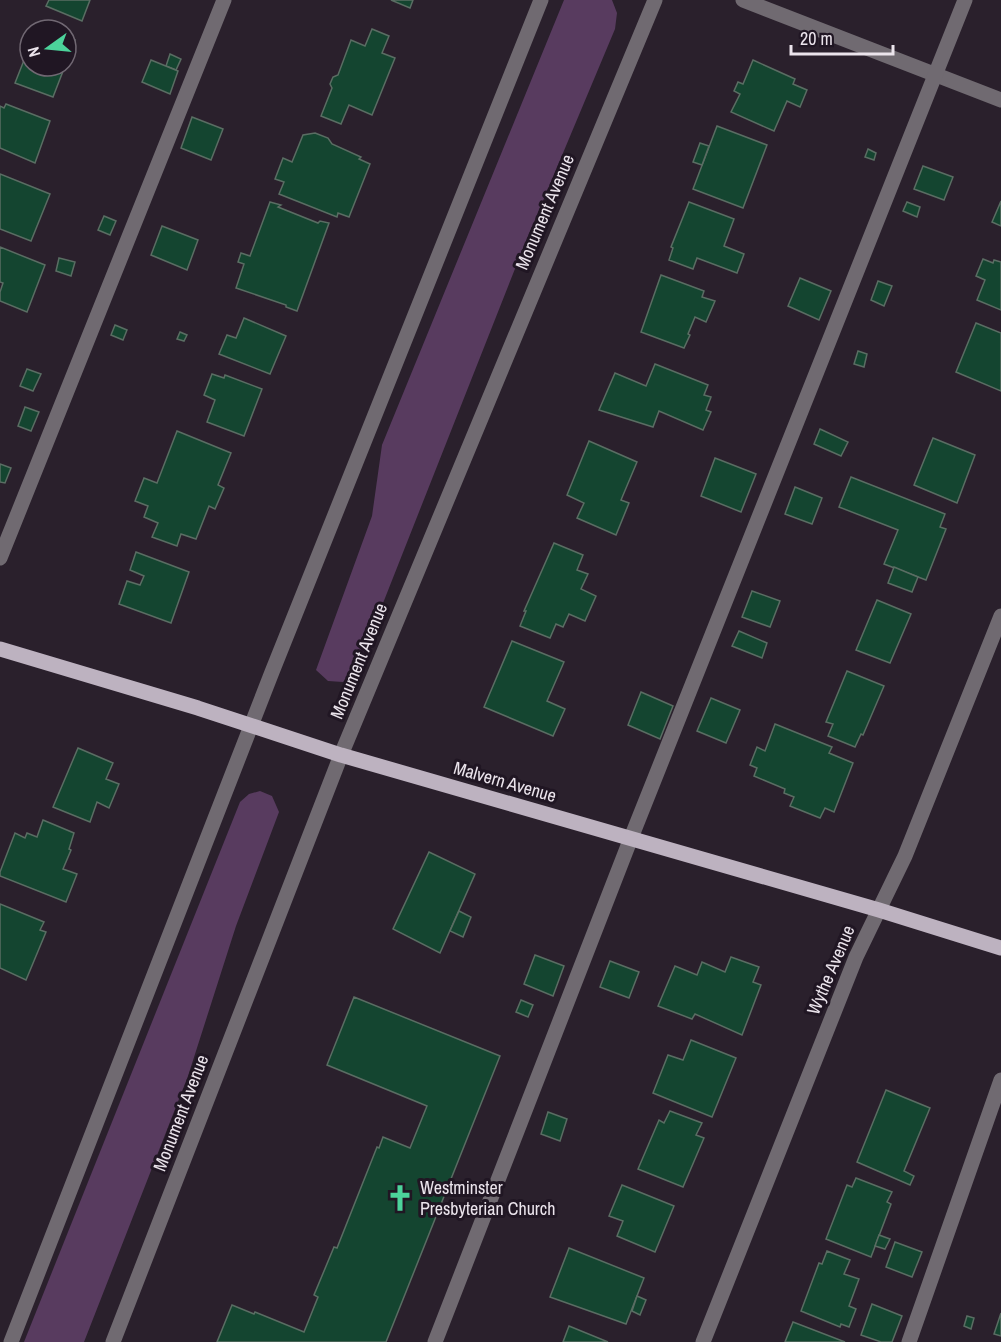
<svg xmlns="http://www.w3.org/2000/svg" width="1001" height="1342" font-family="'Archivo Narrow',sans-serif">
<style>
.green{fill:#583b5f}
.building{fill:#144530;stroke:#5a6d63;stroke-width:1.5}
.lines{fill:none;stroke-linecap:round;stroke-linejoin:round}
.minor{stroke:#706a71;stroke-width:15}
.major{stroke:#bdb2c0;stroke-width:15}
.labels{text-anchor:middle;stroke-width:6;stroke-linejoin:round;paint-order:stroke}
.street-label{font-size:18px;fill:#ebe4ec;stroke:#201623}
.poi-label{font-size:18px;fill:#ebe4ec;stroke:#201623;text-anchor:start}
</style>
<rect width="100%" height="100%" fill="#2a202c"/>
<g class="green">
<polygon points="564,0 612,0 617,13 615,29 524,246 357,669 343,682 328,681 316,670 372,516 382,445"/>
<polygon points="260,791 272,796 279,812 236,926 188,1076 84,1342 24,1342 240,802 249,794"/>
</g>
<g class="building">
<polygon points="49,0 90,0 82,21 46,6"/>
<polygon points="391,0 413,0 410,8"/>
<polygon points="38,24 52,30 36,30"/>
<polygon points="372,29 389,36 382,53 395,58 372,115 349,105 341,124 321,116 332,88 330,84 333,77 338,75 351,40 365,46"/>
<polygon points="66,36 75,40 66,64"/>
<polygon points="30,45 30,66 65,66 53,97 15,83"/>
<polygon points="170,54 181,59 176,70 166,66"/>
<polygon points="151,60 178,71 170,94 142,82"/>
<polygon points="753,60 795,79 793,84 807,90 800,107 787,101 774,131 731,112 740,94 734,91 738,82 743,84"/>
<polygon points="6,104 50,121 35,163 0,148 0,106 4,108"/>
<polygon points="192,117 223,129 211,160 181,148"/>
<polygon points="717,126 767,145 743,208 693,189"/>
<polygon points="315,133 328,138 332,144 361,157 359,159 370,164 349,217 338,213 337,217 279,194 284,182 275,179 283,158 292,162 303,135"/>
<polygon points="700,143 709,146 702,165 693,162"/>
<polygon points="868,149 876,153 874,160 865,157"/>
<polygon points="923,166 953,177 944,200 914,189"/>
<polygon points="0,174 50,194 31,241 0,229"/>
<polygon points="1001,201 1001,226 992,222"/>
<polygon points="270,202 281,205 278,207 318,223 320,221 329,223 297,311 286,307 286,305 236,288 244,264 238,262 241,253 250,256"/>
<polygon points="689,202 734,219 724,246 744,254 737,273 697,258 693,269 669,260 673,248 671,247"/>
<polygon points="907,202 920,207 917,217 903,211"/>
<polygon points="104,216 116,221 110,235 98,230"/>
<polygon points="162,226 198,240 187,270 151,255"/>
<polygon points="0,247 45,265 27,312 0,301 0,292 3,283 0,282"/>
<polygon points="59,258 75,262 71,276 56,271"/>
<polygon points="983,259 993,263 994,260 1001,262 1001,310 977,300 985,280 976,276"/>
<polygon points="661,275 704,291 702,297 715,301 706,322 695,317 688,334 690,335 684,348 641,332"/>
<polygon points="800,278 831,291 819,320 788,306"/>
<polygon points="878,281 892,286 884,306 871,300"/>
<polygon points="244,318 286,336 270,374 219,354 227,335 236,338"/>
<polygon points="976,323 1001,333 1001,391 956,372"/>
<polygon points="115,325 127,330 123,340 111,335"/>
<polygon points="180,332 187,335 184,341 177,339"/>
<polygon points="858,351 867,354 864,367 854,364"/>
<polygon points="655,364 708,385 704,395 711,397 706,410 711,412 703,430 659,411 653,427 599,410 615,373 646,386"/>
<polygon points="27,369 41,374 33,391 20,386"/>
<polygon points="212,374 224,378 225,375 262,389 244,436 207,422 215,400 204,395"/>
<polygon points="25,407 39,412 31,431 18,426"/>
<polygon points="820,429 848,442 841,456 814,444"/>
<polygon points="177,431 231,453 218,485 224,488 215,509 209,506 196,539 181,534 177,546 152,537 158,523 144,517 148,506 135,501 144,478 157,483"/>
<polygon points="933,438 975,455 957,503 914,485"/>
<polygon points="589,441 637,462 621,500 629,503 616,535 577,518 584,503 567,495"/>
<polygon points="715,458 756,474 741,512 701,496"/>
<polygon points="0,464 11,468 5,483 0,482"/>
<polygon points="851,477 945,514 940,527 946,529 926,580 884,564 898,530 839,507"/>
<polygon points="795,487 822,498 812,524 785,514"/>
<polygon points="554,543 583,555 577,570 588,574 581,589 596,596 585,621 569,614 563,627 556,624 550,638 520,626 526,611 524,611"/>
<polygon points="136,552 189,572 171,623 119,604 127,581 140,585 144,576 130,570"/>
<polygon points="894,567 918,577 912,592 888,583"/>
<polygon points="752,591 780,601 770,627 742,617"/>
<polygon points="877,600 911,614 890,663 856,650"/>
<polygon points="739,631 767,643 762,658 732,646"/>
<polygon points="512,641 564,662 547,701 565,709 553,736 484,707"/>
<polygon points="847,671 884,686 863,735 861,734 855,747 828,736 833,724 826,722"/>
<polygon points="641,692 673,706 660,739 628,725"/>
<polygon points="711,698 740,710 726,743 697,731"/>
<polygon points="775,724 832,747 829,753 853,763 834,812 825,808 820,818 790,806 794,797 784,793 785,789 754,776 757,768 750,765 757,747 765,751"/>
<polygon points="78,748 113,763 106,779 119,784 109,808 97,802 90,822 53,807"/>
<polygon points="43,820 74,833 69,849 71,850 63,869 77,874 66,902 0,876 0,872 15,833 25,838 27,833 37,837"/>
<polygon points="429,852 475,874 440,953 393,929"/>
<polygon points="0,904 44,922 40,930 46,932 26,980 0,968"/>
<polygon points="459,911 471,917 463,937 450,931"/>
<polygon points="535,955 564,966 553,996 524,984"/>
<polygon points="731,957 759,967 753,982 761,985 742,1035 695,1014 692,1019 658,1006 675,966 697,975 702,962 725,972"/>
<polygon points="610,961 639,972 629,998 600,987"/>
<polygon points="354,997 500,1056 386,1342 217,1342 232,1305 254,1314 255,1312 304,1332 318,1297 314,1295 334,1247 337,1248 377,1147 379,1148 383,1137 410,1148 427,1106 327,1065"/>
<polygon points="521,1000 533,1005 528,1017 516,1012"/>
<polygon points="691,1040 736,1058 712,1117 653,1093 668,1055 683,1060"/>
<polygon points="886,1090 930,1108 904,1171 914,1176 910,1185 857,1162"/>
<polygon points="670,1111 702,1123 696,1135 704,1138 683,1187 638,1169 659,1120 664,1123"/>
<polygon points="548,1112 567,1119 560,1141 541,1134"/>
<polygon points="856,1178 892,1192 887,1202 891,1204 871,1257 826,1239 847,1185 852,1187"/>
<polygon points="622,1185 674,1206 655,1252 617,1236 623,1221 609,1216"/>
<polygon points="879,1235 890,1239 885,1249 875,1246"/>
<polygon points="895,1242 922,1252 912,1277 886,1267"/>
<polygon points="569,1248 644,1278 626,1324 550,1297"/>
<polygon points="827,1251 850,1260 844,1274 859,1279 849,1306 856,1309 849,1327 841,1324 840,1327 801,1311 819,1263 822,1264"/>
<polygon points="637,1296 646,1300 640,1315 632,1311"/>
<polygon points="872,1304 902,1316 892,1342 881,1342 861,1335"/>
<polygon points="1001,1313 1001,1336 994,1334"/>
<polygon points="967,1316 974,1318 971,1329 964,1326"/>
<polygon points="793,1322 845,1342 785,1342"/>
<polygon points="569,1326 608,1342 563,1342"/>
</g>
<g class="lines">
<g class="minor">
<polyline points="743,0 1001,100"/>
<polyline points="0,558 224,0"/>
<polyline points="11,1342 272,672 541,0"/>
<polyline points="113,1342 341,755 655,0"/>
<polyline points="435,1342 631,838 965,0"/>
<polyline points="703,1342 856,957 905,856 1001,616"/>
<polyline points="909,1342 1001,1080"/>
</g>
<polyline class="major" points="0,649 198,708 341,755 879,910 1001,948"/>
</g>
<defs>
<symbol id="church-bare" viewBox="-9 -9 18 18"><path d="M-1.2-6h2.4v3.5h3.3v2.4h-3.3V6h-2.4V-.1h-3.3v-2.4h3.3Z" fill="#4cd39b" stroke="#201623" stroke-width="2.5" paint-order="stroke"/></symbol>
</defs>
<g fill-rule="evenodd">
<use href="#church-bare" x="381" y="1179" width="38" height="38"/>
</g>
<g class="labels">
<g class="street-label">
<text transform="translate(545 212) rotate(-67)" y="6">Monument Avenue</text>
<text transform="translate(359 661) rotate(-68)" y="6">Monument Avenue</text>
<text transform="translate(505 782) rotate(16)" y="6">Malvern Avenue</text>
<text transform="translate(831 970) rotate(-67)" y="6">Wythe Avenue</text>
<text transform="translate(181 1113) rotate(-69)" y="6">Monument Avenue</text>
</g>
<g class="poi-label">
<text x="420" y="1194">Westminster<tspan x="420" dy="21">Presbyterian Church</tspan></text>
</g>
</g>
<g transform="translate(48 48) rotate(255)"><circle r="28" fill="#201623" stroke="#716873" stroke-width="1.5"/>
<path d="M0-4.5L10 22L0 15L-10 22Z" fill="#4cd39b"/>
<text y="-9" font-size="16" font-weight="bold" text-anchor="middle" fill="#ebe4ec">N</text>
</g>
<path d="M791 45v9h102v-9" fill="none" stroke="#ebe4ec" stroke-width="3"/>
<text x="800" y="45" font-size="18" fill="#ebe4ec" stroke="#201623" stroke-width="4.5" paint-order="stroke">20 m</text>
</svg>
